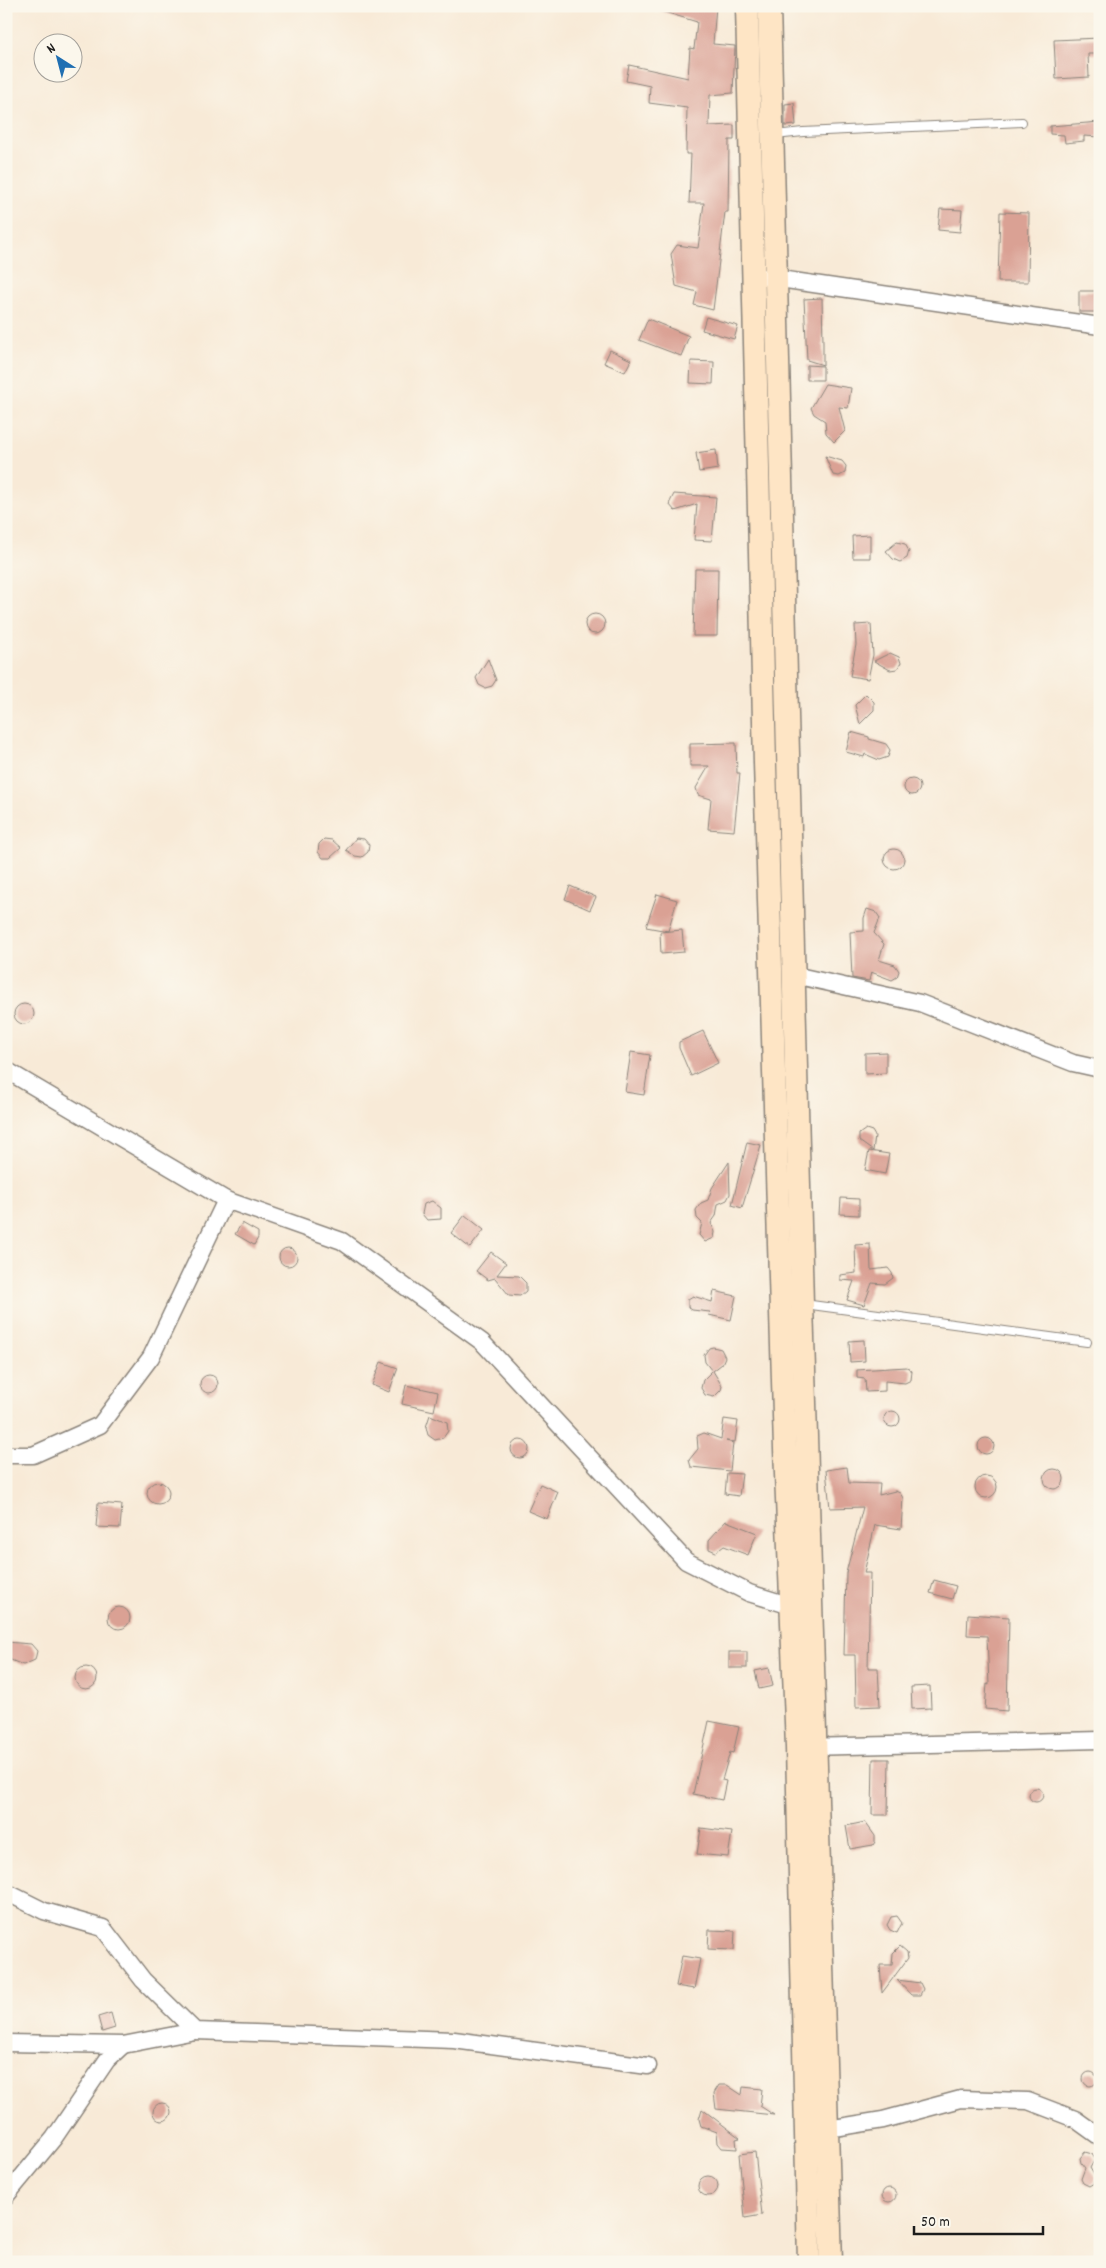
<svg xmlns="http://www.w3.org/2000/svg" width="1106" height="2268" font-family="Dekko,sans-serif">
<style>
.building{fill:#daa194}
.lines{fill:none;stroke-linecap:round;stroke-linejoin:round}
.lane-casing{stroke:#8a837a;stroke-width:10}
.street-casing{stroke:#8a837a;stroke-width:19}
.secondary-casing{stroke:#8a837a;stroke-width:25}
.lane{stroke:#fff;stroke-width:8}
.street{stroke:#fff;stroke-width:16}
.secondary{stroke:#fee5c5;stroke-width:22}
</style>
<rect width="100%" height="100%" fill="#fbf7ec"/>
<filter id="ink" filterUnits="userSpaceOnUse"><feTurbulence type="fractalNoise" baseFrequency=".02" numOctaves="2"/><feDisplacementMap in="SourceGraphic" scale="10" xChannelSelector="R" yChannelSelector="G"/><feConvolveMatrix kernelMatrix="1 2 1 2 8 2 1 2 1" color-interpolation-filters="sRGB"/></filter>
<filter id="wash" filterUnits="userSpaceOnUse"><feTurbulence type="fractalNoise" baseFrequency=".0096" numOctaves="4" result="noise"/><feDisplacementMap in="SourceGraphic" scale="20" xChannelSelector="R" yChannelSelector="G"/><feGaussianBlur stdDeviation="1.12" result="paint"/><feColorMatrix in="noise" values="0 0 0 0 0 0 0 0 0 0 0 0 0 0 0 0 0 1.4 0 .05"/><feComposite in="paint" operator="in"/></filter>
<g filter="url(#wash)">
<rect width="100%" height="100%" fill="#f8ead7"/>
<g id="blocks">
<g class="building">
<polygon points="658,6 716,6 713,44 735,46 733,93 710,95 709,126 734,125 734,140 729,140 728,212 725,212 713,310 694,305 697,292 676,286 671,254 677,245 698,248 704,203 689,203 691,154 686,154 687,108 649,103 650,86 626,81 629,65 688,78 690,48 694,49 697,22 658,10"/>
<polygon points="1100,38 1100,54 1088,54 1089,77 1056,79 1054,40"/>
<polygon points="794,103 796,125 785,126 785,104"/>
<polygon points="1100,122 1100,137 1084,136 1084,141 1065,143 1064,135 1050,134 1050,126"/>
<polygon points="940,209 962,210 960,232 938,230"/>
<polygon points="1000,212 1029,213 1028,282 998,282"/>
<rect x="1079" y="291" width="21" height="21"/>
<polygon points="822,298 823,343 823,365 807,360 804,299"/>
<polygon points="706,317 738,326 734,339 702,330"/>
<polygon points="648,319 689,336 681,356 639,340"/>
<polygon points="610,350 631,360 625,372 604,363"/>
<polygon points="691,361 714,362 713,384 690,383"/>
<polygon points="807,365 823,366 823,380 807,380"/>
<polygon points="825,384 851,388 848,408 839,407 845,431 834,442 826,433 825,421 814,414 811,408"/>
<polygon points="716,450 718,469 699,472 696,453"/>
<polygon points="825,456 842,461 846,466 845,473 839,476 833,475"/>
<polygon points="674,494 716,497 712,541 694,540 697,504 675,511 669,504"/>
<polygon points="870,535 870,558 853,558 852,536"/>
<polygon points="897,542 905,544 909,551 907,558 900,562 893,559 886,551"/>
<polygon points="695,569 718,569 717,636 693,636"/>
<circle cx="595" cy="624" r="10"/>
<polygon points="871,624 873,655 868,679 850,676 856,645 855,625"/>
<polygon points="890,653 899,657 901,663 897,669 890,670 874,661"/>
<polygon points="488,659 496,680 492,686 485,688 479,685 476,678"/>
<polygon points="866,694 874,702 874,710 860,724 855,705"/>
<polygon points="851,732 869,737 869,739 886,744 890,750 888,757 879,760 865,754 864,757 846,752"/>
<polygon points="736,743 737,773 740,773 734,831 708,829 711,799 698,795 696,788 709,766 690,766 690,744"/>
<circle cx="912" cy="787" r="8"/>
<polygon points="356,838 364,839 369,845 368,852 362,857 355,856 346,850"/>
<polygon points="324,839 332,840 341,848 330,858 323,858 318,852 319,844"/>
<circle cx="894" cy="859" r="10"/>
<polygon points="570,886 596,897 590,910 565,899"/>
<polygon points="657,894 677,900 668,931 646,927"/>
<polygon points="867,909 876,912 880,918 874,933 884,944 879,960 895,965 899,971 897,977 892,980 871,972 869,981 852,978 850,932 864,931 864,918"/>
<polygon points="682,930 684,952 661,954 660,932"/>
<circle cx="24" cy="1014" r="10"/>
<polygon points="703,1031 718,1063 691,1076 679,1048 679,1042"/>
<polygon points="631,1052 650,1055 644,1095 625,1092"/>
<polygon points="886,1052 886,1073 865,1074 865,1053"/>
<polygon points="866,1129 872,1131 875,1136 873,1151 859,1141 859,1134"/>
<polygon points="747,1142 761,1145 742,1208 732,1205"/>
<polygon points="869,1151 889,1154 885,1174 865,1170"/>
<polygon points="729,1162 730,1194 727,1200 718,1204 716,1216 711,1223 715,1232 714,1238 705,1242 699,1235 702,1223 697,1218 696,1210 701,1203 708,1200 712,1188"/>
<polygon points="841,1198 859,1199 859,1215 840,1214"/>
<polygon points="432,1201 441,1208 441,1219 427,1220 422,1214 424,1204"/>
<polygon points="465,1215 484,1230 470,1248 451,1233"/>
<polygon points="242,1223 258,1232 258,1238 254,1245 235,1234"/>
<polygon points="870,1244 871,1270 888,1268 892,1273 893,1278 885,1284 872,1283 864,1305 847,1300 854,1281 840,1280 840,1275 856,1273 855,1245"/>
<circle cx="288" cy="1257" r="9"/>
<polygon points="491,1252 506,1263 497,1275 519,1276 526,1283 526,1291 520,1296 509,1295 495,1278 488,1280 476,1271"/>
<polygon points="714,1291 736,1296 731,1320 709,1315 710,1312 692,1310 688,1307 688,1299 693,1296 712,1302"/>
<polygon points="864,1340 865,1361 850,1362 849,1341"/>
<polygon points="713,1347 721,1349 725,1357 722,1364 713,1371 722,1386 721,1390 714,1397 705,1395 701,1388 703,1380 712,1371 705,1362 704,1355 709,1348"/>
<polygon points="381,1362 398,1368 389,1392 372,1385"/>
<polygon points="907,1367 912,1371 911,1380 905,1383 885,1381 885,1391 866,1392 865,1379 857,1378 857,1370"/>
<circle cx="209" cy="1384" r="9"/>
<polygon points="406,1385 438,1392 434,1411 402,1404"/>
<circle cx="892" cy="1419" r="8"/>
<polygon points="430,1415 447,1422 448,1431 443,1438 435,1440 428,1435 426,1427"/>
<polygon points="724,1419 738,1421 735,1442 726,1441 733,1443 730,1471 691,1467 689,1460 698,1449 697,1436 704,1433 721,1439"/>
<circle cx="986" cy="1446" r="8"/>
<circle cx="520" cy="1449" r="9"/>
<polygon points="847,1467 849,1483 880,1484 879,1495 895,1491 900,1493 903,1498 901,1529 875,1525 864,1573 870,1573 868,1668 878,1668 880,1706 856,1707 855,1655 844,1655 846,1573 863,1507 830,1508 826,1470"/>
<circle cx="1054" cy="1479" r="10"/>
<polygon points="727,1473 742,1474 739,1496 725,1494"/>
<circle cx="986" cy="1487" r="11"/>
<circle cx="158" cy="1493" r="11"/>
<polygon points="540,1484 558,1492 547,1519 528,1511"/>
<polygon points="98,1503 122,1505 120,1528 96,1527"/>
<polygon points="726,1521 757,1533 748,1555 724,1546 716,1552 709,1549 709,1540"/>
<polygon points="934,1580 956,1586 952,1599 930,1593"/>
<circle cx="119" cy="1618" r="11"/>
<polygon points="968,1614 1009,1617 1007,1711 985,1709 987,1684 989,1685 987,1636 967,1635"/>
<polygon points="6,1642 31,1644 37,1651 35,1660 23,1665 6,1658"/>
<rect x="729" y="1652" width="18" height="16"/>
<circle cx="86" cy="1678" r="11"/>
<polygon points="769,1668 773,1686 759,1689 755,1671"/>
<polygon points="930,1686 931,1708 912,1709 911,1687"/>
<polygon points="709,1721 739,1727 733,1753 730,1752 722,1780 726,1781 722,1800 693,1794"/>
<polygon points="873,1759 889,1759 888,1815 872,1815"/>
<circle cx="1036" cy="1795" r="7"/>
<polygon points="865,1822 875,1836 875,1842 873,1845 850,1849 846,1826"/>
<polygon points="701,1828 732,1832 728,1857 697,1854"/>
<polygon points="897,1916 902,1923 897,1933 890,1930 887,1925 891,1917"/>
<polygon points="709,1930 735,1931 734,1950 708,1949"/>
<polygon points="900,1946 907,1952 908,1958 882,1993 880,1965 892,1965 893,1953"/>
<polygon points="682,1956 700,1959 694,1989 676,1986"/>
<polygon points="897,1980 920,1983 923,1989 920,1995 911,1995"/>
<polygon points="111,2013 115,2028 102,2032 98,2017"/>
<circle cx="1090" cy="2079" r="7"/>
<polygon points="719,2085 727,2085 742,2095 743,2087 762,2089 760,2106 774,2115 716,2109 714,2093"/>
<circle cx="162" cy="2112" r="9"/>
<polygon points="702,2109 740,2138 736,2139 737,2149 722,2148 718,2143 717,2132 701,2126 699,2119"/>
<polygon points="755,2152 762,2215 745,2218 739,2154"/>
<polygon points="1085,2152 1092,2154 1095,2159 1090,2168 1096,2178 1094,2183 1089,2186 1083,2183 1081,2179 1085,2168 1081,2163 1080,2158"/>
<circle cx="708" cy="2186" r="10"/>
<circle cx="889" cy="2195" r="7"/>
</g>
</g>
</g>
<g filter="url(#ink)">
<use href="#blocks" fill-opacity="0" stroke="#8a837a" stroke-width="1"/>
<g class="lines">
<defs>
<g id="lane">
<polyline points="775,135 803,132 1022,122"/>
<polyline points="804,1304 1087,1342"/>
</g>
<g id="street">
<polyline points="766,277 1100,326"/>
<polyline points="794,975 920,1003 1073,1063 1100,1069"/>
<polyline points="6,1070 226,1200 342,1241 482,1342 686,1561 749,1593 791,1606 802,1606"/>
<polyline points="6,1455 33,1455 100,1425 151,1357 226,1200"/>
<polyline points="806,1747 1100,1740"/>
<polyline points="6,1892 44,1911 103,1928 143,1980 195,2031 454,2040 648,2066"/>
<polyline points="6,2043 123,2045 195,2031"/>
<polyline points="818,2127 828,2129 883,2120 961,2099 1028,2101 1075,2119 1100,2137"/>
<polyline points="6,2196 54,2138 107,2060 123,2045"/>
</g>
<g id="secondary">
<polyline points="747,6 765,763 785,1449 797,1747 809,2262"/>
<polyline points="769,6 802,1304 831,2262"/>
</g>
</defs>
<use href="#lane" class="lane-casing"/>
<use href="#street" class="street-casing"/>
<use href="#secondary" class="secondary-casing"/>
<use href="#lane" class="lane"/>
<use href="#street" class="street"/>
<use href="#secondary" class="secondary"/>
</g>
</g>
<rect width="1106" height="2268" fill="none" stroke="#fbf7ec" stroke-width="25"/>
<g transform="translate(58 58) rotate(324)"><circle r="24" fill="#fbf7ec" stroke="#a29f99"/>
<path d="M0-4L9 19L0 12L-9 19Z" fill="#1f6fb2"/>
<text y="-8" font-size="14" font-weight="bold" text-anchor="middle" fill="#1c1c1c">N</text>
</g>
<path d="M914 2226v8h129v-8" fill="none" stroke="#1c1c1c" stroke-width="2.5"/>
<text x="921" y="2226" font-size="15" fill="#1c1c1c" stroke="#fbf7ec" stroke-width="4" paint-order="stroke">50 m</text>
</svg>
